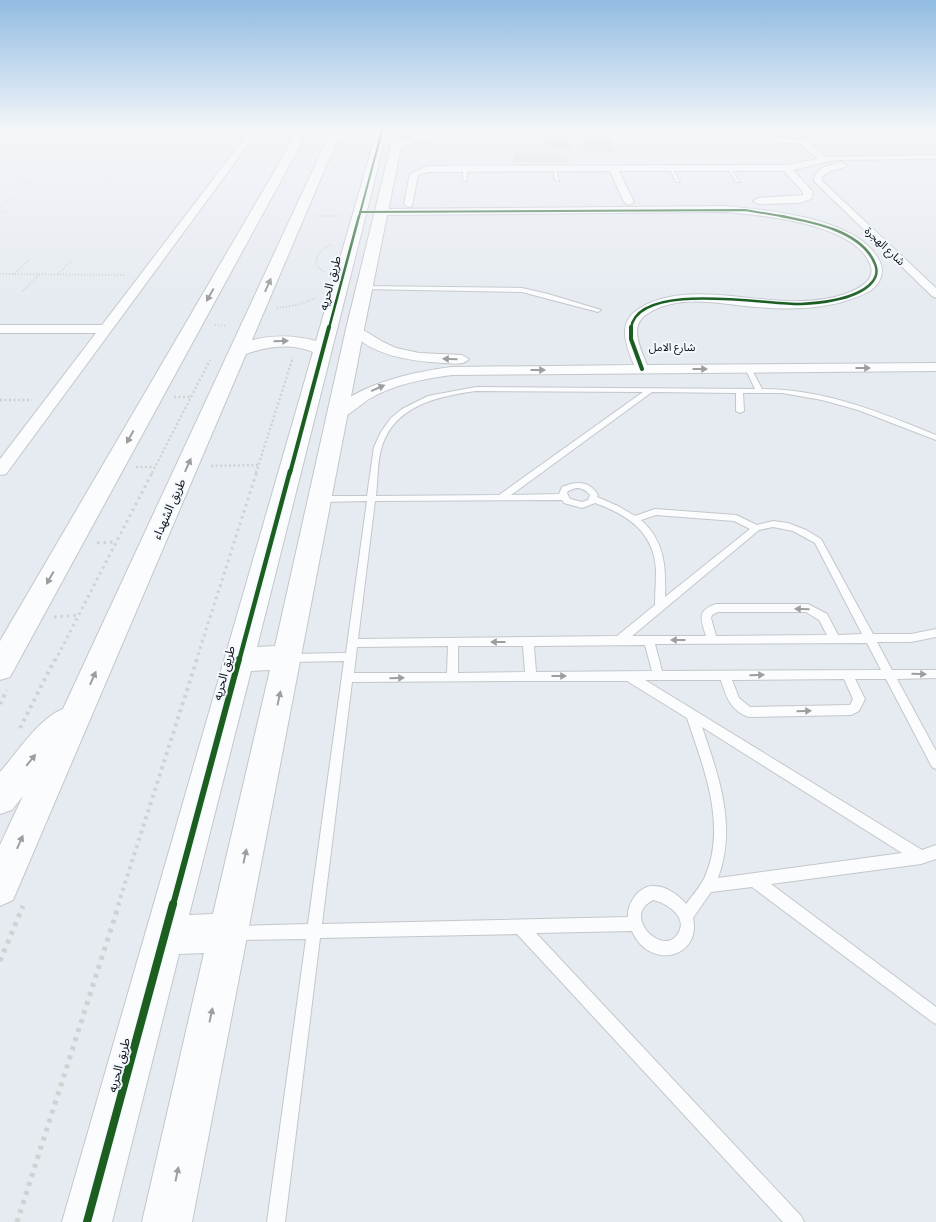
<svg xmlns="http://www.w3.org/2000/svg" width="936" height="1222" font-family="Signika,'Noto Sans Arabic',sans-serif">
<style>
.green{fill:#d2ded1}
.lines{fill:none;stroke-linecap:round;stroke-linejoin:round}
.lane-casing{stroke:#c3c7cb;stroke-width:2}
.street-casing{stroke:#c3c7cb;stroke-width:2}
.secondary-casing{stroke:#c3c7cb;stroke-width:2}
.path-far5{stroke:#d0d2d2;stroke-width:1;stroke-dasharray:1 2;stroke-linecap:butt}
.path-far4{stroke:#d0d2d2;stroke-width:2;stroke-dasharray:1 2;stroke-linecap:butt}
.path-far3{stroke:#d0d2d2;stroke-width:2.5;stroke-dasharray:2 2.5;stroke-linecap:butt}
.path-far2{stroke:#d0d2d2;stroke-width:3;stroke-dasharray:2.5 4;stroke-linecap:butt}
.path-far1{stroke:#d0d2d2;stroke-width:4;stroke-dasharray:3 4.5;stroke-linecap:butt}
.path{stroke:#d0d2d2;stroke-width:5;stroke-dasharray:4 5.5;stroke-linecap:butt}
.lane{fill:#fbfcfd;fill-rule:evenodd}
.street{fill:#fbfcfd;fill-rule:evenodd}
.secondary{fill:#fbfcfd;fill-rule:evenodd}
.cycleway-far5-casing{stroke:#f3f8fe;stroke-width:3}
.cycleway-far4-casing{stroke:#f3f8fe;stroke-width:4.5}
.cycleway-far3-casing{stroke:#f3f8fe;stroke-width:6}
.cycleway-far2-casing{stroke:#f3f8fe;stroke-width:8}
.cycleway-far1-casing{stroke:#f3f8fe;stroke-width:9}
.cycleway-casing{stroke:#f3f8fe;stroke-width:11}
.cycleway-far5{stroke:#1b5e20;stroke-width:2}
.cycleway-far4{stroke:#1b5e20;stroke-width:2.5}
.cycleway-far3{stroke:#1b5e20;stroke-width:4}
.cycleway-far2{stroke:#1b5e20;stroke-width:4.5}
.cycleway-far1{stroke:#1b5e20;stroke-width:6}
.cycleway{stroke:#1b5e20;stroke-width:8}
.oneway{fill:#9c9e9f}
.labels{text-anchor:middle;stroke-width:4;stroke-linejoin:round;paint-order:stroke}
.far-street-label{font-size:11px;fill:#0d1013;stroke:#f3f8fe}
.street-label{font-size:12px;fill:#0d1013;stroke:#f3f8fe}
</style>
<rect width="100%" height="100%" fill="#e6ebf1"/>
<g class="green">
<polygon points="542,135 567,135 572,149 546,149"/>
<polygon points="580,136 608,136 616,152 586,152"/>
<polygon points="513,153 566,154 568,162 514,162"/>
</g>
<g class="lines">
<defs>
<g id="lane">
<polygon points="465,167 467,168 467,180 465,181 463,180 463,168"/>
<polygon points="553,167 556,168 559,181 555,180"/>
<polygon points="669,167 671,167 680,182 676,182"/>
<polygon points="727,167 729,167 740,182 736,182"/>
<polygon points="364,286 522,288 548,294 601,310 598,312 522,292 362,289 362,287"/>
<path d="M748 366 751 368 762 389C824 389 880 412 936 435V440L858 410 822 400 782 393H743L744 411 740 413 736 411V393L652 392 511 495 559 494 562 487C576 481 589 480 598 495L597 497 618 506 635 516 655 509 736 515 757 525 773 521 788 523 806 530 821 539 873 634H911L936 629V637L911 642H877L892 670H936V678L897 679 936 751V769L932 767 886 679H855L865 699 859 711 851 715 749 717C731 711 726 697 721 680H645L922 850 936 845V859L921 864 771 884 936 1007V1024L931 1021 752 887 711 892 693 918C702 958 649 971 632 931L536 933 801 1216 804 1222H783L517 934 320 938 285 1222H267L306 939 236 940 231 938 229 933 231 928 236 926 308 924 344 661 289 662 285 661 284 658 285 655 289 654 346 653 367 501 320 502 316 499 320 496H367L374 447 381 432 391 418 402 409 428 396 476 387 755 389 745 368ZM476 391 643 392 499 495 376 496C378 480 377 461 382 446 395 405 439 396 476 391ZM576 488C582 488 586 490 590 495L588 500 582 502 570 499 567 493 568 491ZM562 500 564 503 582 508 595 503C628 515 654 532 656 570 656 582 655 594 655 605L617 636 358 639 375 501ZM656 515 734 521 750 529 665 597C666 568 665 541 641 520ZM773 527 793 531 815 543 862 634 838 635 827 614 808 604H716C696 611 701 619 706 636H632L759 530ZM718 612H806L819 620 827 635 716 636 711 618 712 615ZM867 643 881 670 662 671 655 644ZM645 645 652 671 536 672 534 646ZM448 646 447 673H354L357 647ZM458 646H523L525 672 458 673ZM844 679 853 699 850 705 750 707 739 698 732 680ZM530 681H627L687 718C704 769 728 827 704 879 699 888 692 896 686 904 679 895 665 885 652 886 638 887 627 904 628 917L322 924 352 682ZM702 727 902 853 718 878C737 826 719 777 702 727ZM653 900C667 903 690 918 677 935 663 954 631 924 644 907 646 904 650 902 653 900Z"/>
</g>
<g id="street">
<polygon points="250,131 258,131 6,474 0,475 0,459 96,333 0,333 0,325 102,325"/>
<polygon points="366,131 821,131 817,133 374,134 333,139 329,137 333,135"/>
<polygon points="777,138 805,140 826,157 936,155 936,159 834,160 793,170 813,192 811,199 799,203 758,204 753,201 758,198 803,195 803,192 784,171 619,171 634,202 629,205 624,202 610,171 428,172 418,175 412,206 409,207 404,204 410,174 427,166 786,165 818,159 800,144 777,142"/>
<polygon points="842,162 846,165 845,167 830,171 822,177 822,181 936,288 936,298 932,296 814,181 815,174 824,167"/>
<path d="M725 206C768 210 860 218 880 262 885 273 880 284 870 291 861 296 851 299 842 302 813 310 784 309 755 307 720 304 679 293 647 314 628 326 641 349 647 365L936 363V371L452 375C423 379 395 384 369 399 358 406 345 421 332 418L330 415C351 385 417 371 452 367L634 365C626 345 616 322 640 308 697 274 779 317 845 294 856 290 875 282 871 267 859 224 762 215 725 212L381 215 376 212 381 209Z"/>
<path d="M355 325 383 342 396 348 419 353 462 355 469 359C463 366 451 363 443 363 412 361 369 356 349 329Z"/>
</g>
<g id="secondary">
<polygon points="298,131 308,131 10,677 0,680 0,641"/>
<path d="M331 131H341L252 340C274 335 294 335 316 341L377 131H387L257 647 275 646 346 329 391 145 392 143C411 137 437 125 456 132L455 134 422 140 401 147 364 329 192 1222H142L204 953 179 954 112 1222H62L313 352C291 343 268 346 246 354L13 900 0 906V845L23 796 12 810 0 814V772C17 753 39 718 63 709ZM270 670 213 914 189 915 251 671Z"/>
</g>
</defs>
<use href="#lane" class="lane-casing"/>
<use href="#street" class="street-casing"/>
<use href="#secondary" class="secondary-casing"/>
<g class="path-far5">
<polyline points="143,139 160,139 167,131"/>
<polyline points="60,148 72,148"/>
<polyline points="134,148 151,148 147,152"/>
<polyline points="151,148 159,148 157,150 199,150 195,154"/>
<polyline points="190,162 197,162 196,165 211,165"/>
<polygon points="30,169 65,169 56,176 69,176 57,186 28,186 34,181 14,181"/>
<polyline points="45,169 95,131"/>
<polyline points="336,171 354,171"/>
<polyline points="0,176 20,176"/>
<polyline points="69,176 201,177"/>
<polyline points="156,177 166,167"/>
<polyline points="103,185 111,177"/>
<polyline points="0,207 28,186"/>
<polyline points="0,212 11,212"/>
<polyline points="317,216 341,216"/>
</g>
<g class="path-far4">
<polyline points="317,216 341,216"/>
<path d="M324 272 316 265C316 253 322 249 332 244"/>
<polyline points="0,274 125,275"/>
<polyline points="14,274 28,261"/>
<polyline points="58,274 71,261"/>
<polyline points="23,291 39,275"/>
<polyline points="277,308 297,305 316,298"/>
<polyline points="215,325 227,326"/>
</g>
<g class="path-far3">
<polyline points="174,397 191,397"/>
<polyline points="0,400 32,400"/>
<polyline points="211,466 259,465"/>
<polyline points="136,467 155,467"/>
<polyline points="152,473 210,360"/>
<polyline points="256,473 293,357"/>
</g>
<g class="path-far2">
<polyline points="97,543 116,542"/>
<polyline points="54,617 78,615"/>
<polyline points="55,661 153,471"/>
<polyline points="196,661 257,471"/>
</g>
<g class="path-far1">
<polyline points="0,704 7,690"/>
<polyline points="20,728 55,659"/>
<polyline points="118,905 197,659"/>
</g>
<g class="path">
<polyline points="0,961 23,906"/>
<polyline points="17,1222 119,904"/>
</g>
<use href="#lane" class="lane"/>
<use href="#street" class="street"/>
<use href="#secondary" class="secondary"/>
<defs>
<g id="cycleway-far5">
<polyline points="360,212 745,210 787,217"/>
<polyline points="359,217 382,131"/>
</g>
<g id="cycleway-far4">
<polyline points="329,328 359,216"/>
<path d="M631 328C638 280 768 305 801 304 820 303 840 301 857 293 868 288 881 278 875 264 862 231 813 222 781 216"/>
</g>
<g id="cycleway-far3">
<polyline points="631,327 631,339 642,369"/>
<polyline points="290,473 329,327"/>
</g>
<polyline id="cycleway-far2" points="239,661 290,471"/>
<polyline id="cycleway-far1" points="173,905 239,659"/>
<polyline id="cycleway" points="87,1222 173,904"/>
</defs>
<use href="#cycleway-far5" class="cycleway-far5-casing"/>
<use href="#cycleway-far4" class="cycleway-far4-casing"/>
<use href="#cycleway-far3" class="cycleway-far3-casing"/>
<use href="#cycleway-far2" class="cycleway-far2-casing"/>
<use href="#cycleway-far1" class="cycleway-far1-casing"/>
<use href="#cycleway" class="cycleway-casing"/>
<use href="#cycleway-far5" class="cycleway-far5"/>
<use href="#cycleway-far4" class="cycleway-far4"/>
<use href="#cycleway-far3" class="cycleway-far3"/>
<use href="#cycleway-far2" class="cycleway-far2"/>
<use href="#cycleway-far1" class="cycleway-far1"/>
<use href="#cycleway" class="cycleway"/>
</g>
<defs><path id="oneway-solid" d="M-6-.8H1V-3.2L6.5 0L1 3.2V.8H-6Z" transform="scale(1.25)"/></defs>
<g class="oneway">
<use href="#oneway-solid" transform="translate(268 285) rotate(-66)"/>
<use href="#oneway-solid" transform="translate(210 295) rotate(119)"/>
<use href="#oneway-solid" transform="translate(281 341) rotate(-2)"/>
<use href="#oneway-solid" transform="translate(450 359) rotate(-179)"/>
<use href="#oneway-solid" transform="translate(863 368)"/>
<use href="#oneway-solid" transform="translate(700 369)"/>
<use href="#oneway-solid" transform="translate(538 370)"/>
<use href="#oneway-solid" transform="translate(378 388) rotate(-24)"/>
<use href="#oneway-solid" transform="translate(130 437) rotate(119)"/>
<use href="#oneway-solid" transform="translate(188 465) rotate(-66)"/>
<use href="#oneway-solid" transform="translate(50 578) rotate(119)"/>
<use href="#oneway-solid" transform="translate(802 609) rotate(-178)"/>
<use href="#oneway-solid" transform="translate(678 640) rotate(180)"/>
<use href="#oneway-solid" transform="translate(498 642) rotate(180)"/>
<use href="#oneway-solid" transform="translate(919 674) rotate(1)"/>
<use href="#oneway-solid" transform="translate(757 675) rotate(-1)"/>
<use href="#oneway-solid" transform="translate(559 676)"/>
<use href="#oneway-solid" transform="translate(93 678) rotate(-66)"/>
<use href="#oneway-solid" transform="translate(397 678) rotate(-1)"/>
<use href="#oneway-solid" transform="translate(279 698) rotate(-78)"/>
<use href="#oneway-solid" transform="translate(804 711) rotate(-1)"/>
<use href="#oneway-solid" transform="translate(31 760) rotate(-51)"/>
<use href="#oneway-solid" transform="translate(20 842) rotate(-66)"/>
<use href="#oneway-solid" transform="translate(245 856) rotate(-78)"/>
<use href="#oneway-solid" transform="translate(211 1015) rotate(-78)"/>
<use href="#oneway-solid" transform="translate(177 1174) rotate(-78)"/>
</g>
<linearGradient id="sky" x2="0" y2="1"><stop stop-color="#91bce2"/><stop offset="0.43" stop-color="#f4f6f9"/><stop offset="1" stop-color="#f4f6f9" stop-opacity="0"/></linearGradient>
<rect width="936" height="302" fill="url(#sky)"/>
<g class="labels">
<g class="far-street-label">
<text transform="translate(885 246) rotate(43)" y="4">شارع الهجرة</text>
<text x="672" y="351">شارع الامل</text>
</g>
<g class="street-label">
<text transform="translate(330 283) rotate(-75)" y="4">طريق الحريه</text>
<text transform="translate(169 509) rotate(-66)" y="4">طريق الشهداء</text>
<text transform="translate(224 673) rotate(-75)" y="4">طريق الحريه</text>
<text transform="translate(119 1065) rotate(-75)" y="4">طريق الحريه</text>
</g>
</g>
</svg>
